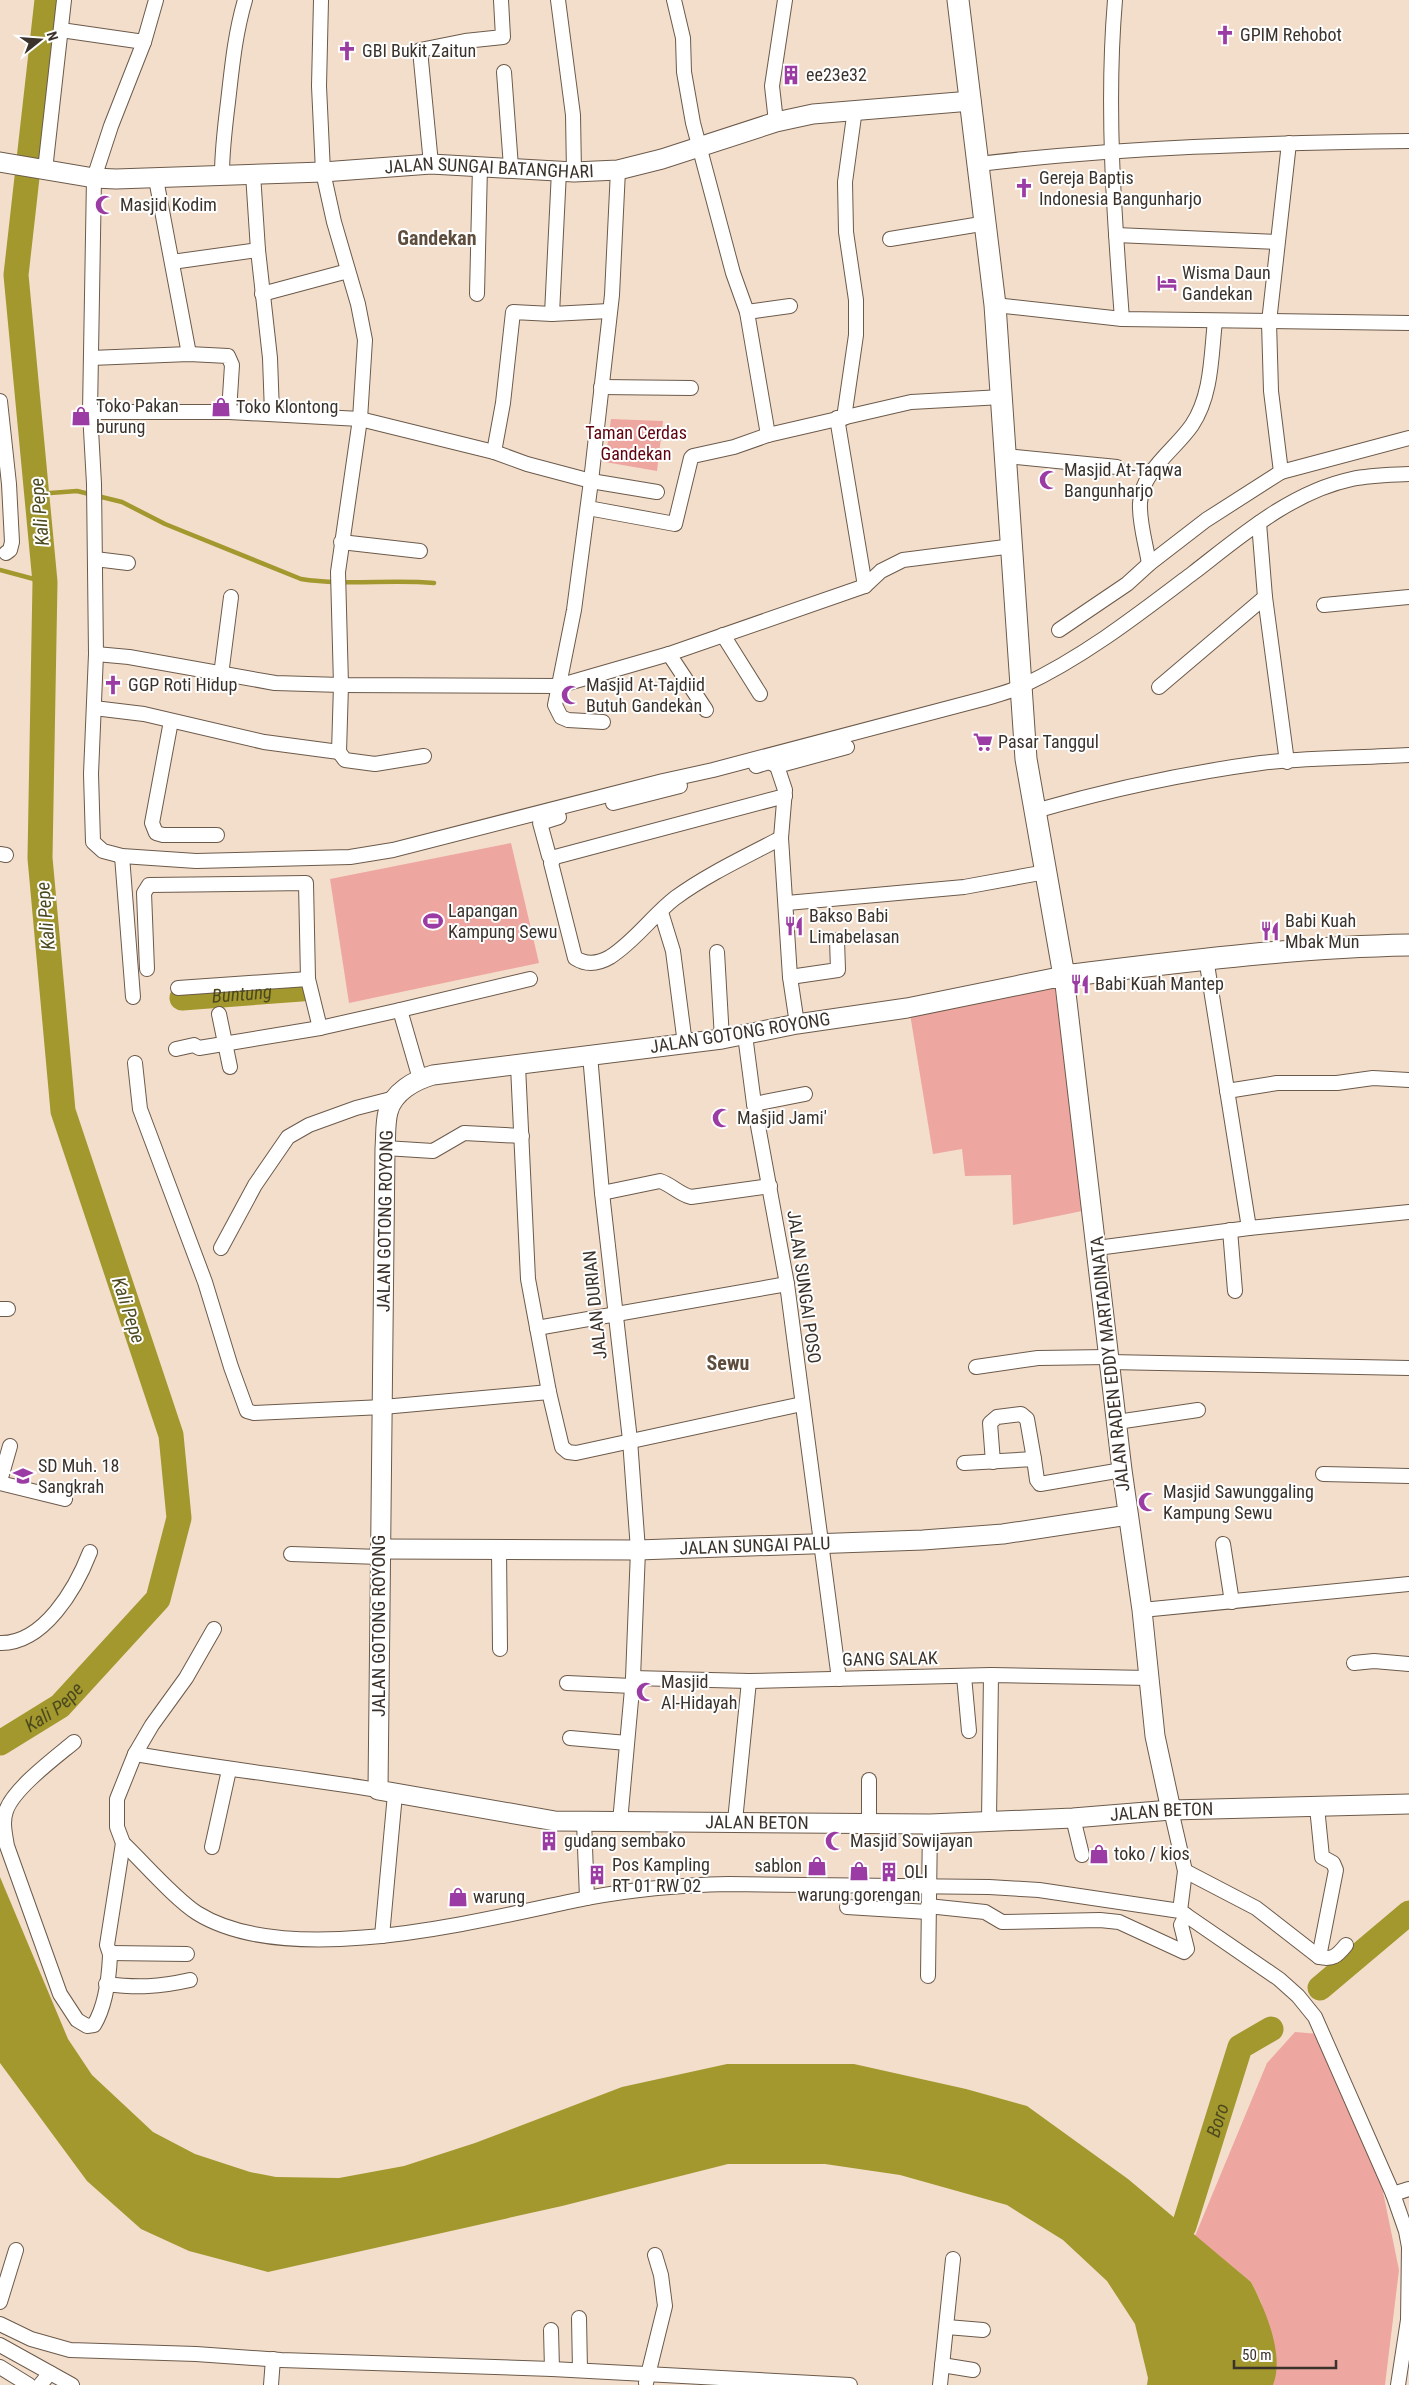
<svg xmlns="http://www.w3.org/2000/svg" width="1409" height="2385" font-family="'Roboto Condensed',sans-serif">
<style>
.green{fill:#eea6a1}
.water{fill:#a2982d}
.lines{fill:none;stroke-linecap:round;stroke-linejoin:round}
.stream{stroke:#a2982d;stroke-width:4.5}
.river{stroke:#a2982d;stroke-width:25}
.street-casing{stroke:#6c5a4a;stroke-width:16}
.secondary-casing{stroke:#6c5a4a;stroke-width:21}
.primary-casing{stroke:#6c5a4a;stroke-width:23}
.street{stroke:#fff;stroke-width:14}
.secondary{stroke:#fff;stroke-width:19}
.primary{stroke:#fff;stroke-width:21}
.labels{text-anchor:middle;stroke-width:4;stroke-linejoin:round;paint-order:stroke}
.poi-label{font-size:18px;fill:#3a322b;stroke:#fff;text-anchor:start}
.street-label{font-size:18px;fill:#3a322b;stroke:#fff}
.park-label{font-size:18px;fill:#60020d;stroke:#fff}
.water-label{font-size:19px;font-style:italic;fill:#4d491f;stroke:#fff}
.quarter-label{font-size:20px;font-weight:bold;fill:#5e4d3d;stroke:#fff}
</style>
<rect width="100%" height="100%" fill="#f3decc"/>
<g class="green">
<polygon points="611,419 663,421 657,471 605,462"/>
<polygon points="511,843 539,963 349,1003 330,879"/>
<polygon points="1054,983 1087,1210 1013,1225 1011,1175 965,1176 962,1149 933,1154 910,1014"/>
<polygon points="1295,2032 1319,2034 1382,2187 1399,2270 1385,2385 1273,2385 1276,2356 1261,2302 1251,2282 1195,2236 1267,2063"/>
</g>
<path class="water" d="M0 1877 68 2039 92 2075 153 2132 195 2154 250 2172 276 2177 339 2178 404 2166 475 2143 622 2087 727 2064H854L966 2089 1027 2106 1128 2179 1251 2282C1265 2309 1285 2355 1273 2385H1147L1148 2378 1135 2324 1107 2281 1063 2240 1007 2205 900 2175 825 2164H728L562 2206 268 2272 189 2251 141 2229 87 2181 0 2063Z"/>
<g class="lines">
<g class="stream">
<path d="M37 494 77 491 122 502 165 524 301 579C345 586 390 579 434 583"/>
<polyline points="0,570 45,582"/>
</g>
<g class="river">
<path id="s1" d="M182 998 301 989"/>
<path id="s2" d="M0 1743 60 1706 158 1599 179 1518 171 1435 63 1111 40 858 45 582 16 275 47 0"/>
<polyline points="1320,1988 1409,1913"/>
<path id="s3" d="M1184 2226 1240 2047 1271 2029"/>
</g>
<defs>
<g id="street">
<path d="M156 0 144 42 111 126 94 178 90 412 94 484 96 654 91 774 93 842 103 851 122 856 196 861 350 857 393 850 663 781 713 770 983 699C996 695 1010 692 1022 686 1084 657 1139 614 1193 573 1241 536 1291 492 1352 479 1371 475 1390 475 1409 474"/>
<polyline points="321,0 319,86 323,172 334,222 358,304 365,340 360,419 338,572 341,685 339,752 345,760 375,764 424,756"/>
<polyline points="558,0 573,115 574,172"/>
<polyline points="674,0 683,38 684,72 693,123 733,273 747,312 768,435"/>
<path d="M1115 0C1106 106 1114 213 1122 319L1409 323"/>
<polyline points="61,30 144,42"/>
<polyline points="504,72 511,167"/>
<polyline points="776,122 772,86 785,0"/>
<polyline points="1289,143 1269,322 1271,391 1281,472 1409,438"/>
<polyline points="431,164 420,50 465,41 503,37 501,0"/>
<path d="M979 164C1121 147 1266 143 1409 141"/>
<polyline points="45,170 64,0"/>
<path d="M222 174C222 150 225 126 228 102 232 67 235 34 245 0"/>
<polyline points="253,174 258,250 270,358 272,413"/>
<polyline points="156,179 189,354"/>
<polyline points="1116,235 1277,242"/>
<polyline points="890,239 987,223"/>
<polyline points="172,262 258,250"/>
<polyline points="262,294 348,271"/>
<polyline points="477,294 480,166"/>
<polyline points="995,305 1122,319"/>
<polyline points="747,312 790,306"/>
<polyline points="552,314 559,171"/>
<polyline points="91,358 189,354 228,356 232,365 229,412"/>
<polyline points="601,387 691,388"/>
<polyline points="0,401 9,484 12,542 10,550 6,553"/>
<polyline points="90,412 229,412 360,419 494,452 527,464 591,481 657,492"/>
<polyline points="837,418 865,586"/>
<polyline points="844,418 856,335 856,300 846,232 845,182 855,109"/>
<polyline points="494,452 503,403 513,312 552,314 609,311"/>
<polyline points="1006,456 1117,467"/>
<polyline points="588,508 675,524 691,458 693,456 734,447 768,435 911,402 1002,397"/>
<polyline points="1259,523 1265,597 1287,762"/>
<polyline points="341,542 420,551"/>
<polyline points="95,559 128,563"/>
<path d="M1149 564C1146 544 1139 523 1140 503 1142 470 1175 450 1192 425 1212 395 1211 356 1215 321"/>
<polyline points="1324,605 1409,597"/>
<polyline points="1059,630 1127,584 1149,564 1206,520 1281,472"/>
<polyline points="723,635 760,694"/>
<polyline points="96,654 129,657 275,683 341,685 558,686 669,654 865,586 881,571 903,560 1013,546"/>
<polyline points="669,654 706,710"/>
<polyline points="221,675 231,597"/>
<polyline points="1159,687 1265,597"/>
<polyline points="94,708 144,714 264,742 339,752"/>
<polyline points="171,721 152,823 156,833 163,835 217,835"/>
<polyline points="603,722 568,720 561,717 555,705 574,610 591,481 612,295 618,170"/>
<polyline points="756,766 769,762 777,766 847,747"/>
<polyline points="777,766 785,790 781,838 790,977 797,1024"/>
<polyline points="613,803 680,786"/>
<path d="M1035 811C1108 790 1186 773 1261 763 1310 757 1360 758 1409 755"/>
<path d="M781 838C745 857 708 874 675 898 652 916 635 941 610 957 598 964 586 965 575 958L551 863 555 857 785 796"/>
<polyline points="0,854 6,855"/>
<polyline points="122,856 133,997"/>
<polyline points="552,859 549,856 540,823 559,817"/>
<polyline points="787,903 964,887 1046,872"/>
<polyline points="661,912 673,951 685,1044"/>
<polyline points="717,952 722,1039"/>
<polyline points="1206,958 1249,1228"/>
<polyline points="147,969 144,893 149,885 306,883 308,979 320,1028"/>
<polyline points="790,977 838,970 837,940"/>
<polyline points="178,988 308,979"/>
<polyline points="400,1010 530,979"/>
<polyline points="219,1014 230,1067"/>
<polyline points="745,1035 754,1104 787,1284 839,1679"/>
<polyline points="176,1049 194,1045 199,1048 320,1028 400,1010 420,1079"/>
<polyline points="590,1055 602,1193 630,1440 638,1550 633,1678 620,1822"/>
<polyline points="135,1063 140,1109 205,1282 231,1367 247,1411 254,1413 383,1407 549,1392"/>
<polyline points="518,1066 528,1279 549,1392 562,1447 568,1452 576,1453 802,1404"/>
<polyline points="1227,1091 1277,1083 1337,1083 1373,1078 1409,1080"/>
<polyline points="754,1104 805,1094"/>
<polyline points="385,1148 433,1151 464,1133 522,1136"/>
<path d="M602 1193 660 1181C672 1185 679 1194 691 1197L770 1186"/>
<polyline points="1230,1230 1235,1291"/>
<polyline points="221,1248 255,1185 288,1137 309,1125 356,1108 395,1098"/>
<polyline points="1097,1248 1249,1228 1409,1212"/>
<polyline points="0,1309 8,1309"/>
<polyline points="537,1328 787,1284"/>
<polyline points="1109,1362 1409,1368"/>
<polyline points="976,1367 1038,1358 1108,1357"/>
<polyline points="1117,1422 1198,1410"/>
<polyline points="993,1462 990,1423 997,1417 1021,1414 1027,1419 1034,1459"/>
<polyline points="964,1463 1034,1459 1037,1480 1040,1484 1122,1470"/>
<polyline points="1323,1474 1409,1476"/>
<polyline points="0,1481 10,1446"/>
<polyline points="0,1483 65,1499"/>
<polyline points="1223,1544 1232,1602"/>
<polyline points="499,1550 500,1649"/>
<polyline points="291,1554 380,1557"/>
<polyline points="1142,1610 1409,1584"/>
<path d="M214 1629 186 1678 152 1725 135 1754 117 1799V1827L123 1843C144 1863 174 1898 197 1913 290 1971 484 1919 587 1898 634 1889 682 1885 729 1884L989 1887 1039 1890 1180 1911 1279 1979 1298 1996 1315 2017 1393 2194 1409 2189"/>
<path d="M0 1643C44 1644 76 1588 90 1552"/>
<polyline points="1354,1663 1374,1661 1409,1664"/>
<polyline points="964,1676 969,1731"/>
<polyline points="633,1678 749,1681 991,1675 1149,1678"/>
<polyline points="567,1683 632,1686"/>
<polyline points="570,1738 627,1743"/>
<path d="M74 1742C56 1757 13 1789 6 1811 2 1822 5 1834 7 1846L60 1994 77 2020 87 2026 94 2025C105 2007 109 1977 110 1956 110 1952 108 1949 107 1945L123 1843"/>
<path d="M135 1754C216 1768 297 1777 378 1790"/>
<polyline points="1317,1807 1322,1857 1333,1863 1336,1870 1319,1957"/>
<polyline points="1171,1810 1185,1871 1180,1911"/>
<polyline points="1073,1818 1082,1855"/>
<polyline points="989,1820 991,1675"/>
<polyline points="735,1821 749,1681"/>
<polyline points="584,1822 587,1898"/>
<polyline points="869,1824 869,1780"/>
<polyline points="212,1847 229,1770"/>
<path d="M1185 1871 1256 1908 1319 1957C1333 1960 1337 1956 1346 1945"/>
<polyline points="928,1906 985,1912 1002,1922 1100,1920 1119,1922 1184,1952 1187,1949 1181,1925 1186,1915"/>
<polyline points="847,1907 928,1912"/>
<polyline points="382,1936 395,1794"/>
<polyline points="110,1953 187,1954"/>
<polyline points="928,1976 930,1824"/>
<path d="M106 1984C137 1988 159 1987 190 1980"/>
<polyline points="1393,2194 1406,2231 1409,2247 1408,2320 1398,2385"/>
<polyline points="0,2302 16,2250"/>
<polyline points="579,2318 580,2370"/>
<polyline points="0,2324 31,2339 70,2350 196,2354 281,2360 552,2369 850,2385"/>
<polyline points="947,2327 983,2330"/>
<polyline points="551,2330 552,2369"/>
<polyline points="0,2345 72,2385"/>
<polyline points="942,2365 973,2370"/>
<polyline points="0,2367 29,2385"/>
<polyline points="646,2383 665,2306 661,2275 655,2255"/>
<polyline points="40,2385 50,2373"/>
<polyline points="271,2385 273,2359"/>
<polyline points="940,2385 953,2259"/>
</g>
<g id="secondary">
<path id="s4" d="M0 162 94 178 116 179 323 172 431 164 574 172 618 170 662 159 776 122 813 114 971 101"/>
<path id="s5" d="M380 1549 638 1550 923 1540 1003 1534 1128 1515"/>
<path id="s6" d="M1171 1810 1155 1736 1142 1610 1122 1470 1064 976 907 1008 797 1024 722 1039 433 1075C415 1080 393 1092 388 1112 385 1123 386 1137 385 1148L378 1790 555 1821 930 1824 1073 1818 1171 1810 1409 1804"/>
</g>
<path id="primary" d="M958 0 995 305 1026 759 1064 976C1179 962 1294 947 1409 945"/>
</defs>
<use href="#street" class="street-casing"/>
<use href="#secondary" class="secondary-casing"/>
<use href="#primary" class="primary-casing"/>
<use href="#street" class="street"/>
<use href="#secondary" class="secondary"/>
<use href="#primary" class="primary"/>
</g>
<defs>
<symbol id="church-bare" viewBox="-9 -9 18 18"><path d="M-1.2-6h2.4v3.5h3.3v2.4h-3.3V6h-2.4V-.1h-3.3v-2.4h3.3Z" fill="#9b3ba4" stroke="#fff" stroke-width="2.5" paint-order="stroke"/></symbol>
<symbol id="building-bare" viewBox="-9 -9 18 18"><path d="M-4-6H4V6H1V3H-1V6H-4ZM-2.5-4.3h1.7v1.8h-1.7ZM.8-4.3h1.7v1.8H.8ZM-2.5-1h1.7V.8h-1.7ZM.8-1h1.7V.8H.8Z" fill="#9b3ba4" stroke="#fff" stroke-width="2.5" paint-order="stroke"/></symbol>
<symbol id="mosque-bare" viewBox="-9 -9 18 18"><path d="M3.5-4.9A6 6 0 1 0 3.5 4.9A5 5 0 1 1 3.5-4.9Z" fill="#9b3ba4" stroke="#fff" stroke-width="2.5" paint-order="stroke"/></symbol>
<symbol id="hotel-bare" viewBox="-9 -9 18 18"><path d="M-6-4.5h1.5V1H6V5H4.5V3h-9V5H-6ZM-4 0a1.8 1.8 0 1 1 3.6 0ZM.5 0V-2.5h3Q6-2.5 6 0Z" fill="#9b3ba4" stroke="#fff" stroke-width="2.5" paint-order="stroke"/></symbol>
<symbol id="shop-bare" viewBox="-9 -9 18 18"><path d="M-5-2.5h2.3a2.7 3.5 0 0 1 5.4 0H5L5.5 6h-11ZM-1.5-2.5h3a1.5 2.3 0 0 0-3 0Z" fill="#9b3ba4" stroke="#fff" stroke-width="2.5" paint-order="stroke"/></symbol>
<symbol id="supermarket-bare" viewBox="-9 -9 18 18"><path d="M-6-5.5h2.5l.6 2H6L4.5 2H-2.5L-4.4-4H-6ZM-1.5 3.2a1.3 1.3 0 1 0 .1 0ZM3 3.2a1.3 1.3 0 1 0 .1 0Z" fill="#9b3ba4" stroke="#fff" stroke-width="2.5" paint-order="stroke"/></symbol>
<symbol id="stadium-bare" viewBox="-9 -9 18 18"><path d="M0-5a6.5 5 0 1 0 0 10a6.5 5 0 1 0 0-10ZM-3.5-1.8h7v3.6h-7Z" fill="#9b3ba4" stroke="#fff" stroke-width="2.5" paint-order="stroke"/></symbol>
<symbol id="restaurant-bare" viewBox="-9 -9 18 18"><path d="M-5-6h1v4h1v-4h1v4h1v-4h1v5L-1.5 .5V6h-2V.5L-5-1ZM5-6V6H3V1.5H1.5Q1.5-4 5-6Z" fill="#9b3ba4" stroke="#fff" stroke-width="2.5" paint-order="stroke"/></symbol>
<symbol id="school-bare" viewBox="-9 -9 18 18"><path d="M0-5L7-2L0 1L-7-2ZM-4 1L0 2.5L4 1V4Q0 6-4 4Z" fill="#9b3ba4" stroke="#fff" stroke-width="2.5" paint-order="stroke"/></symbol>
</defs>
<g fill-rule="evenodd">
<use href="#church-bare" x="1211" y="21" width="28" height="28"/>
<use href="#church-bare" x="333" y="37" width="28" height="28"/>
<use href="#building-bare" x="777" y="61" width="28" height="28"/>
<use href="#church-bare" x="1010" y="174" width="28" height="28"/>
<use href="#mosque-bare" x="91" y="191" width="28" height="28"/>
<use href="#hotel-bare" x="1153" y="269" width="28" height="28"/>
<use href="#shop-bare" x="207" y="393" width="28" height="28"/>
<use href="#shop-bare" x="67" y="402" width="28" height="28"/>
<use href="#mosque-bare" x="1035" y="466" width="28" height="28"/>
<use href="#church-bare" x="99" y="671" width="28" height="28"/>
<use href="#mosque-bare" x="557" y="681" width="28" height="28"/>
<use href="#supermarket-bare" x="969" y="728" width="28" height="28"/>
<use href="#stadium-bare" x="419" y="907" width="28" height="28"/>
<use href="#restaurant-bare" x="780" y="912" width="28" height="28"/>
<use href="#restaurant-bare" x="1256" y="917" width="28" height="28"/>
<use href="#restaurant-bare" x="1066" y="970" width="28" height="28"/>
<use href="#mosque-bare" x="708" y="1104" width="28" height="28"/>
<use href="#school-bare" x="9" y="1462" width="28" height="28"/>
<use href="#mosque-bare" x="1134" y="1488" width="28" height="28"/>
<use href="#mosque-bare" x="632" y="1678" width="28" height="28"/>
<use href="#building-bare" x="535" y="1827" width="28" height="28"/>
<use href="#mosque-bare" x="821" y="1827" width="28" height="28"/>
<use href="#shop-bare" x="1085" y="1840" width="28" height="28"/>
<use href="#shop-bare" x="803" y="1852" width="28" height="28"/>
<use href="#shop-bare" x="845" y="1857" width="28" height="28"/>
<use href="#building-bare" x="875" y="1858" width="28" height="28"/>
<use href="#building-bare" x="583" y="1861" width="28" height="28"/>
<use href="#shop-bare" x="444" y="1883" width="28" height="28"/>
</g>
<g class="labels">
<g class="poi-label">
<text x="1240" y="41">GPIM Rehobot</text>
<text x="362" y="57">GBI Bukit Zaitun</text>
<text x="806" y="81">ee23e32</text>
<text x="1039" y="184">Gereja Baptis<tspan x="1039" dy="21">Indonesia Bangunharjo</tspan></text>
<text x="120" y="211">Masjid Kodim</text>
<text x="1182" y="279">Wisma Daun<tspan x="1182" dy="21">Gandekan</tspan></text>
<text x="96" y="412">Toko Pakan<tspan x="96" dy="21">burung</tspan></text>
<text x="236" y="413">Toko Klontong</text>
<text x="1064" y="476">Masjid At-Taqwa<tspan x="1064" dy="21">Bangunharjo</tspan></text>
<text x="128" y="691">GGP Roti Hidup</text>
<text x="586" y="691">Masjid At-Tajdiid<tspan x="586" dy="21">Butuh Gandekan</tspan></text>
<text x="998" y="748">Pasar Tanggul</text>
<text x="448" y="917">Lapangan<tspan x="448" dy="21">Kampung Sewu</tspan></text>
<text x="809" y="922">Bakso Babi<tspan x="809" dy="21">Limabelasan</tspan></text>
<text x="1285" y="927">Babi Kuah<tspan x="1285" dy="21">Mbak Mun</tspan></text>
<text x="1095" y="990">Babi Kuah Mantep</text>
<text x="737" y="1124">Masjid Jami'</text>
<text x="38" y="1472">SD Muh. 18<tspan x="38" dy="21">Sangkrah</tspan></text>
<text x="1163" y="1498">Masjid Sawunggaling<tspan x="1163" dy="21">Kampung Sewu</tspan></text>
<text x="661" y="1688">Masjid<tspan x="661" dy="21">Al-Hidayah</tspan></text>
<text x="564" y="1847">gudang sembako</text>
<text x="850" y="1847">Masjid Sowijayan</text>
<text x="1114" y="1860">toko / kios</text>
<text x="612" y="1871">Pos Kampling<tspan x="612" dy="21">RT 01 RW 02</tspan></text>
<text x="802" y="1872" text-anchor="end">sablon</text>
<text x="904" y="1878">OLI</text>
<text x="859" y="1901" text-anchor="middle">warung gorengan</text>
<text x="473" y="1903">warung</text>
</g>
<g class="street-label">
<text dy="6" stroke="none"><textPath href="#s4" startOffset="491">JALAN SUNGAI BATANGHARI</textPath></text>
<text transform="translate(740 1033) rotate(-9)" y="6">JALAN GOTONG ROYONG</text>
<text transform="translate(385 1221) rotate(-89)" y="6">JALAN GOTONG ROYONG</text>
<text transform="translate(804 1287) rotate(82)" y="6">JALAN SUNGAI POSO</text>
<text transform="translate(595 1305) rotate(-96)" y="6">JALAN DURIAN</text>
<text transform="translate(1110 1364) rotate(-96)" y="6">JALAN RADEN EDDY MARTADINATA</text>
<text dy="6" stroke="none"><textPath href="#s5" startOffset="375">JALAN SUNGAI PALU</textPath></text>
<text transform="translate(379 1626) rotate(-90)" y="6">JALAN GOTONG ROYONG</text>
<text transform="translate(890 1659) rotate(-1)" y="6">GANG SALAK</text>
<text dy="6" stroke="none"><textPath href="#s6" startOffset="3006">JALAN BETON</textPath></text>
<text dy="6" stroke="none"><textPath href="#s6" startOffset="2601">JALAN BETON</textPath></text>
</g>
<g class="park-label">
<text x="636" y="439">Taman Cerdas<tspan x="636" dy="21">Gandekan</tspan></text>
</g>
<g class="water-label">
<text transform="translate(39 512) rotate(-95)" y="7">Kali Pepe</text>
<text transform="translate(45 916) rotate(-95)" y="7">Kali Pepe</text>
<text dy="7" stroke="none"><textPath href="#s1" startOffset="60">Buntung</textPath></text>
<text transform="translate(129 1310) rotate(72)" y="7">Kali Pepe</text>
<text dy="7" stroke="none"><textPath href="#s2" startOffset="65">Kali Pepe</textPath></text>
<text dy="7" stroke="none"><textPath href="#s3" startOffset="111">Boro</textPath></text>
</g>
<g class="quarter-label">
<text x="437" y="245">Gandekan</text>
<text x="728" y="1370">Sewu</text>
</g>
</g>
<g transform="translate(40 40) rotate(73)" stroke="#ffffff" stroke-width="4" paint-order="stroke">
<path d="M0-4L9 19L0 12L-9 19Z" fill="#3a322b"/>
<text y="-8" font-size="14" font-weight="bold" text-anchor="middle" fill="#3a322b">N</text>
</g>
<path d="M1234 2360v8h102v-8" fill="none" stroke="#3a322b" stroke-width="2.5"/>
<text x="1242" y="2360" font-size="15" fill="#3a322b" stroke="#ffffff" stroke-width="4" paint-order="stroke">50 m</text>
</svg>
